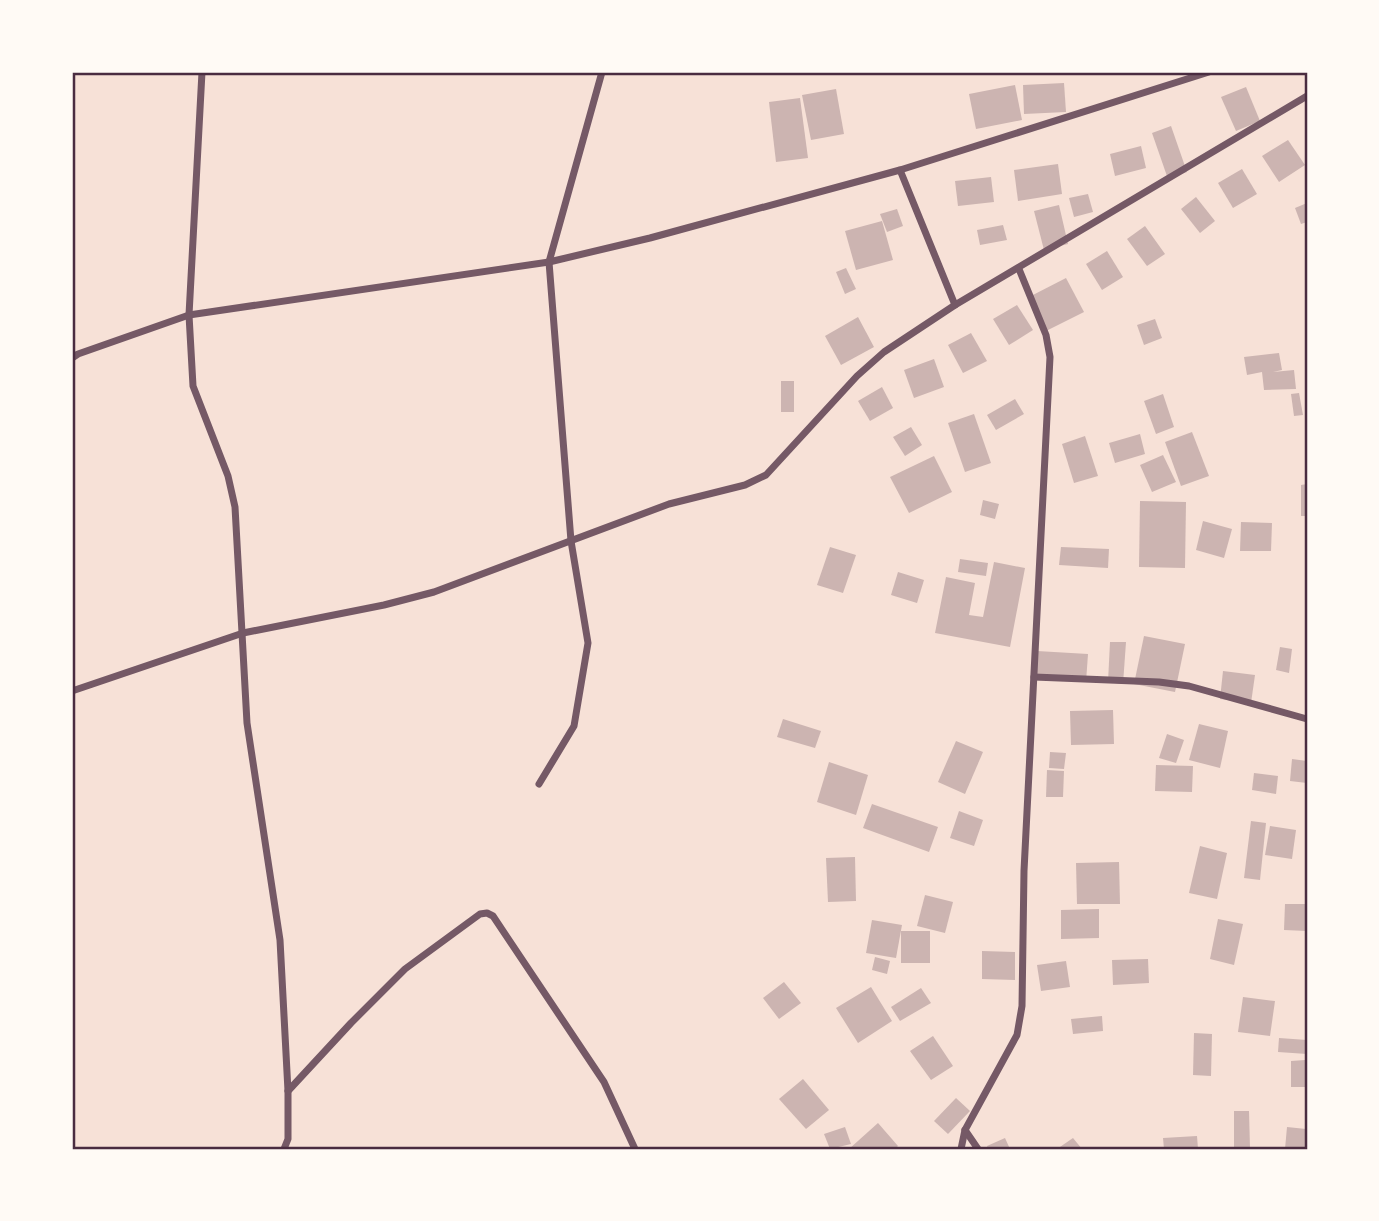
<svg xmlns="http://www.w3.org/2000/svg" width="1379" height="1221" font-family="Merriweather,serif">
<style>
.building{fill:#ccb4b1}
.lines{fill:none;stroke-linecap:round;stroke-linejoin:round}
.minor{stroke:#755966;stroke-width:7}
.neatline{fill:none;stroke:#4a2c40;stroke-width:2.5}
</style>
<rect width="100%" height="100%" fill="#f7e1d7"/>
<g class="building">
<polygon points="1064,83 1066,112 1024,114 1023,85"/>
<polygon points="1015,85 1022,120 976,129 969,94"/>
<polygon points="1246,87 1260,121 1236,131 1221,97"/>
<polygon points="836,89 844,134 811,140 802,95"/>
<polygon points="800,98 808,158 776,162 769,102"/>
<polygon points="1171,126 1187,172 1168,179 1152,133"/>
<polygon points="1288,140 1305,165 1279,182 1262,156"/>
<polygon points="1141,146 1146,168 1115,176 1110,154"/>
<polygon points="1058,164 1062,194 1018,201 1014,170"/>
<polygon points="1242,169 1257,194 1233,208 1218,183"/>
<polygon points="991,177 994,202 958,206 955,181"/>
<polygon points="1088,194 1093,212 1074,217 1069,198"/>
<polygon points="1196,197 1215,221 1200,233 1181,209"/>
<polygon points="1307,203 1307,222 1301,224 1295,208"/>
<polygon points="1059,205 1068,244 1044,250 1034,211"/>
<polygon points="897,209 903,226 887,232 880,214"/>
<polygon points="882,221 893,260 856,270 845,231"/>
<polygon points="1003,225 1007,240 980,245 977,230"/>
<polygon points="1145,226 1165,254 1147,266 1127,239"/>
<polygon points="1107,251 1123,277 1102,290 1086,264"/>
<polygon points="846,268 856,289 845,294 836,272"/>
<polygon points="1066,278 1084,312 1046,331 1029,297"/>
<polygon points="1017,305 1033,330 1009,345 993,319"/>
<polygon points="858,317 874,347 841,365 825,336"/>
<polygon points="1155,319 1162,338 1144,345 1137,325"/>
<polygon points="971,333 987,361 963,373 948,345"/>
<polygon points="1279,353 1282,370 1273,372 1294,370 1296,389 1264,390 1262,372 1247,375 1244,357"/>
<polygon points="934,359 944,387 914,398 904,370"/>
<rect x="781" y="381" width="13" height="31"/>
<polygon points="882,387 893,408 870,421 858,401"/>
<polygon points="1299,393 1303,415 1294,416 1291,394"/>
<polygon points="1163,394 1174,427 1156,434 1144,401"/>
<polygon points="1015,399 1024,414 996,430 987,415"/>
<polygon points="974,414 991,463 965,472 948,423"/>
<polygon points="911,427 922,445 905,456 893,437"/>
<polygon points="1192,432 1209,476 1181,486 1165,442"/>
<polygon points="1140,434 1145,454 1115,463 1109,443"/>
<polygon points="1085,436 1098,476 1074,483 1062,444"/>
<polygon points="1163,455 1176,482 1152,492 1140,465"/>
<polygon points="934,456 952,492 909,513 890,477"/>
<polygon points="1307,484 1307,516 1301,516 1301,485"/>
<polygon points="983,500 999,504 995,519 980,515"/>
<polygon points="1140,501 1186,502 1185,568 1139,567"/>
<polygon points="1203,521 1232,529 1224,558 1196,550"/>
<polygon points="1241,522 1272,523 1271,551 1240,551"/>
<polygon points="830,547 856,555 843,593 817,585"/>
<polygon points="1061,547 1109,549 1108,568 1059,565"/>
<polygon points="960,559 988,563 986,576 958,572"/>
<polygon points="994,562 1025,568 1010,647 935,633 946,577 975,583 969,615 983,617"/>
<polygon points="898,572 924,580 917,603 891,595"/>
<polygon points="1144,636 1185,644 1175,692 1134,684"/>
<polygon points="1110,642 1126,642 1123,684 1108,682"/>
<polygon points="1280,647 1292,649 1289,673 1276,670"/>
<polygon points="1037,651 1088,654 1086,682 1035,679"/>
<polygon points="1223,671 1255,675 1251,703 1220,699"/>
<polygon points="1113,710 1114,744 1071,745 1070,711"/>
<polygon points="783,719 821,731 815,748 777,737"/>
<polygon points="1199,724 1228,731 1220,768 1189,760"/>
<polygon points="1167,734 1184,740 1176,763 1159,758"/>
<polygon points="956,741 983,752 965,794 938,782"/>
<polygon points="1050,752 1066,753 1064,769 1049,768"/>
<polygon points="1292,759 1307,761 1307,783 1290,781"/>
<polygon points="829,762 868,775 856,815 817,802"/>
<polygon points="1156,765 1193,766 1192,792 1155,791"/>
<polygon points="1047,770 1064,771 1063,797 1046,797"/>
<polygon points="1254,773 1278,776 1276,794 1252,790"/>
<polygon points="872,804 938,827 929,852 863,828"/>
<polygon points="959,811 983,820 974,846 950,838"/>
<polygon points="1251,821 1266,823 1260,880 1244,878"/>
<polygon points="1270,826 1296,830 1292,859 1265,855"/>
<polygon points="1200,846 1227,853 1217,899 1189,893"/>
<polygon points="855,857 856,901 828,902 826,858"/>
<polygon points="1119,862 1120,904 1077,904 1076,863"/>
<polygon points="925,895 953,902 945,933 917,926"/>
<polygon points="1285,904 1307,904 1307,931 1284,930"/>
<polygon points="1099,909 1099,938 1061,939 1061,910"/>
<polygon points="1218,919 1243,924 1234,965 1210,959"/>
<polygon points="872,920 902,925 896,958 866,953"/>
<rect x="901" y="931" width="29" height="32"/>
<polygon points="982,951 1015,952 1015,980 982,979"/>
<polygon points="875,957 890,961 887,974 872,970"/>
<polygon points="1148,959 1149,983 1113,985 1112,960"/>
<polygon points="1066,961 1070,987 1041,991 1037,965"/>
<polygon points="784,982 801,1003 779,1019 763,998"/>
<polygon points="871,987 892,1021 858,1043 836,1008"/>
<polygon points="921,988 931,1003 900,1021 891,1007"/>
<polygon points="1243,997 1275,1001 1270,1036 1238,1032"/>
<polygon points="1102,1016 1103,1031 1073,1034 1071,1019"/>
<polygon points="1194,1033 1212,1034 1211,1076 1193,1075"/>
<polygon points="933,1036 953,1066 931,1080 910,1051"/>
<polygon points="1279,1038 1307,1040 1307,1054 1278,1052"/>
<polygon points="1305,1060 1306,1087 1291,1087 1291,1061"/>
<polygon points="803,1079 829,1110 806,1129 779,1099"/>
<polygon points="956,1098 970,1111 948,1134 934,1121"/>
<polygon points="1234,1111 1249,1111 1250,1148 1234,1149"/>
<polygon points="878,1123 898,1146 895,1149 849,1149"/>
<polygon points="845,1127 851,1144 830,1149 824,1134"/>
<polygon points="1287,1127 1306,1129 1305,1149 1285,1149"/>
<polygon points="1197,1136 1198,1149 1164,1149 1163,1138"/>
<polygon points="1005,1138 1010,1149 988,1149 987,1146"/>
<polygon points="1073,1138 1082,1149 1057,1149"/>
</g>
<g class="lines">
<g class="minor">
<polyline points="202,72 189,315 193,386 228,476 235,507 247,723 280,940 288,1091 288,1139 284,1149"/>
<polyline points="900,170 955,305"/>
<polyline points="72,358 78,354 189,315 549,262 650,238 900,170 1209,72"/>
<polyline points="1034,677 1159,682 1189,686 1307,719"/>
<polyline points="72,691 243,633 384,605 434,592 669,504 745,485 766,475 857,376 884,352 955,305 1307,96"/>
<polyline points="539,784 574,726 588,643 571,541 549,262 602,72"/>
<polyline points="288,1091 351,1023 405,969 480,914 487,913 493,916 604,1082 635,1149"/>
<polyline points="965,1130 978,1149"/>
<polyline points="961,1149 965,1130 1017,1035 1022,1006 1024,871 1050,357 1046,335 1019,269"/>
</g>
</g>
<rect width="1379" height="1221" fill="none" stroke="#fffaf5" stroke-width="147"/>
<rect x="74" y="74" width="1232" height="1074" class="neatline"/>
</svg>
